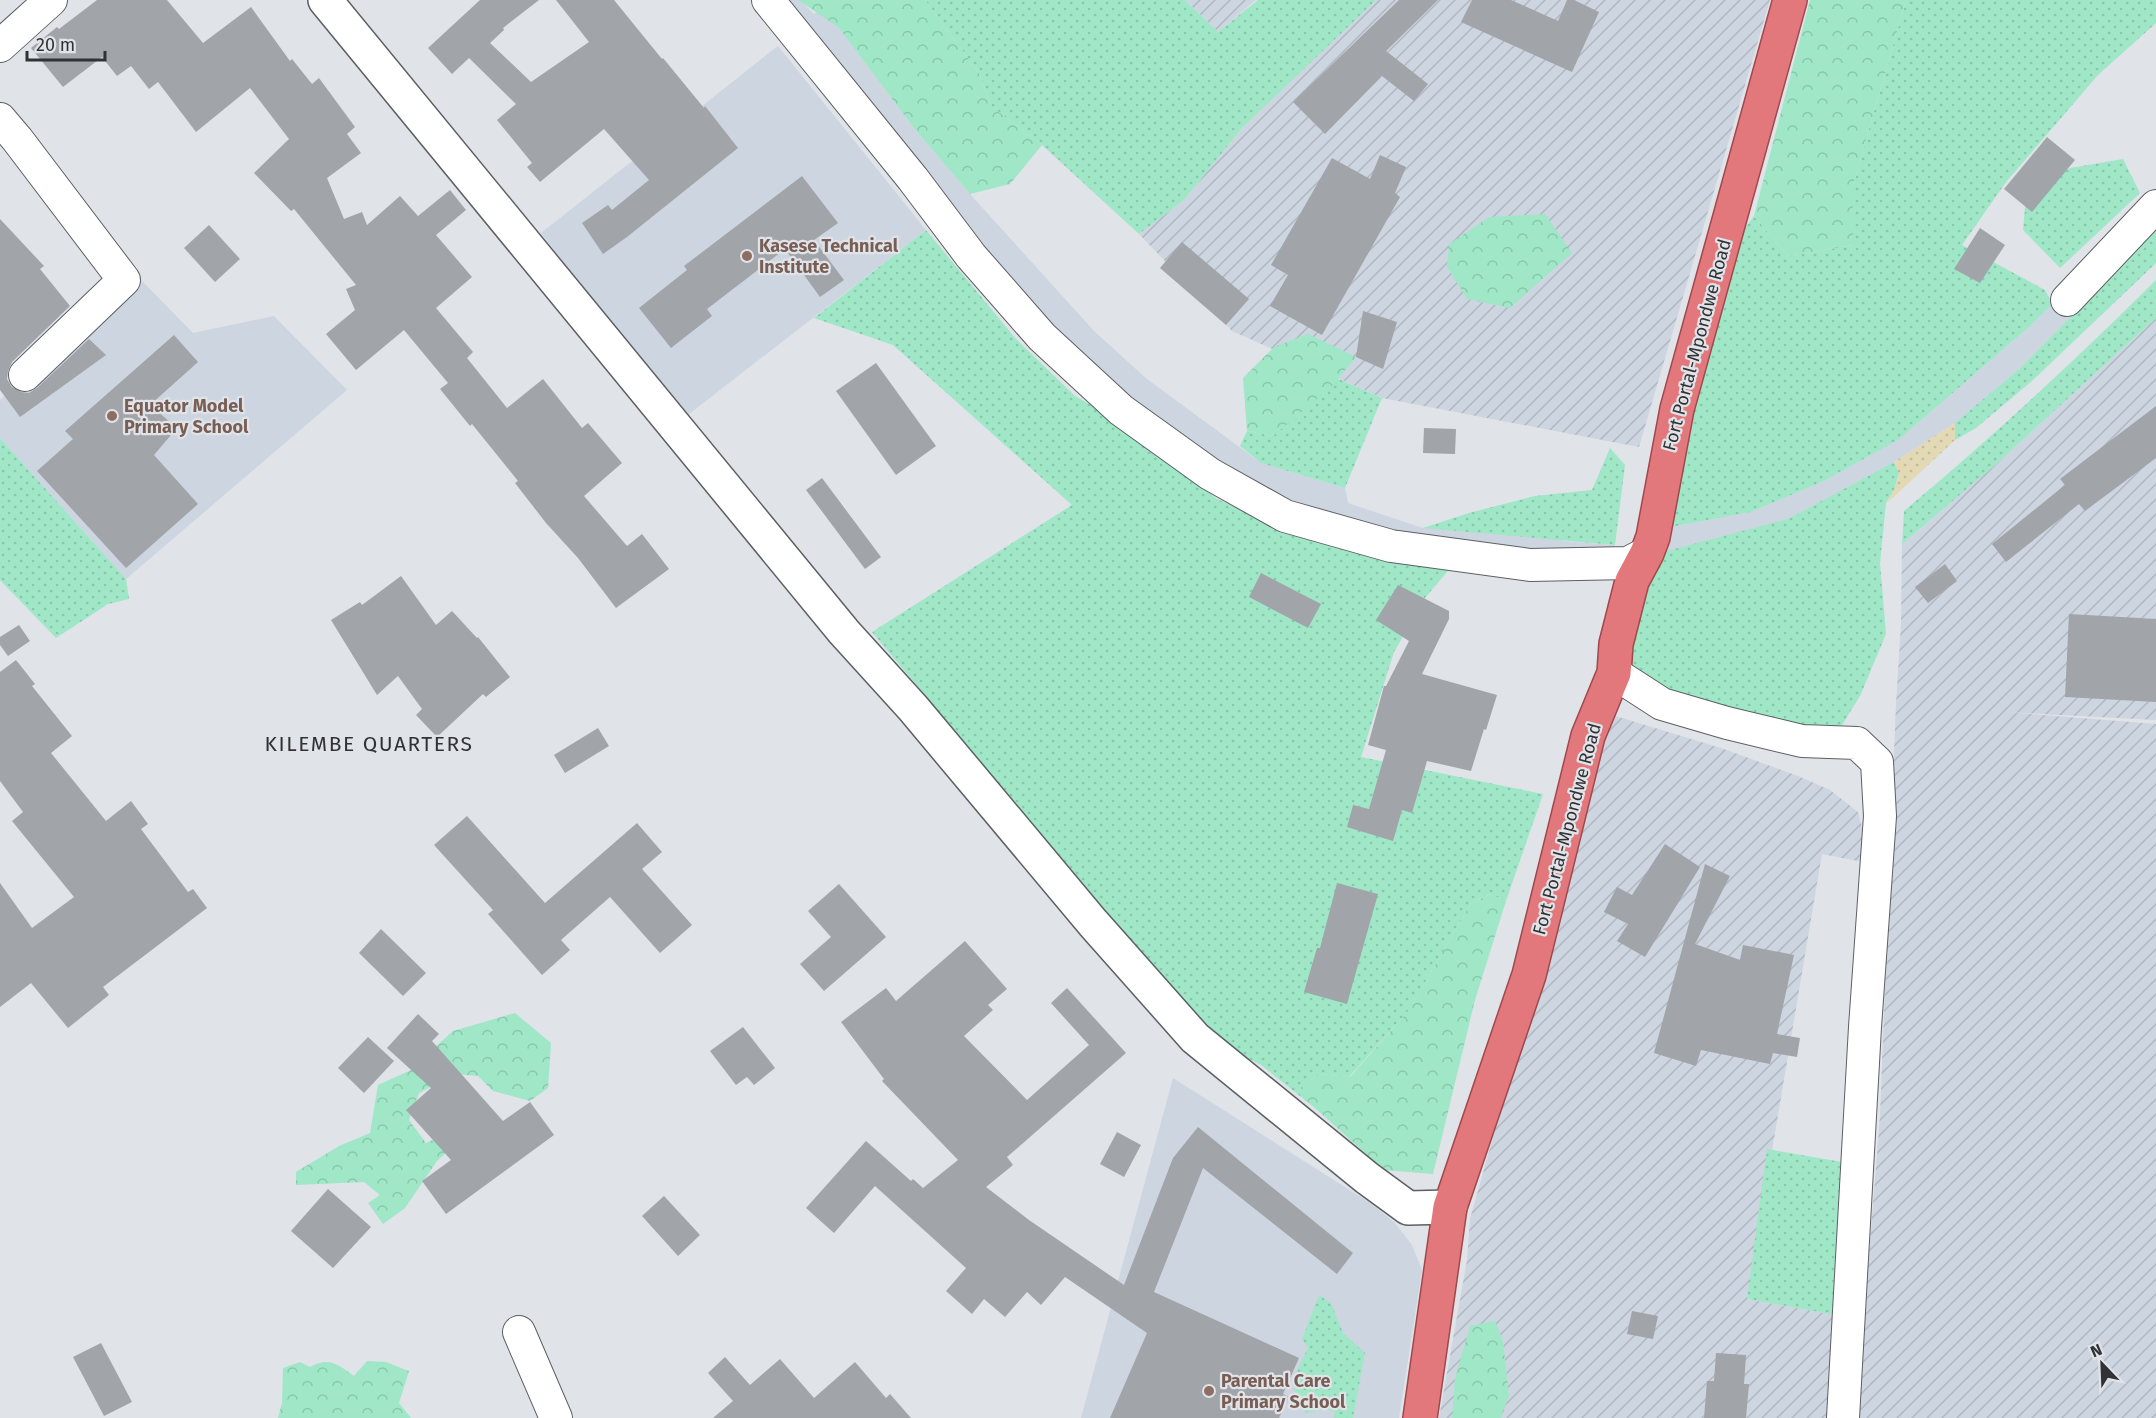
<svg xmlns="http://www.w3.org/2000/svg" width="2156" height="1418" font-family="'Fira Sans',sans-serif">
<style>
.industrial{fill:url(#industrial-furrows)}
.built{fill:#cdd5e0}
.grass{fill:url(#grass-dots)}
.forest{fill:url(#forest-crowns)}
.sand{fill:url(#sand-dots)}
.building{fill:#a1a4a9}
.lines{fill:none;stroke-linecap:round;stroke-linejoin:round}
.minor-casing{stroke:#5c5f63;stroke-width:34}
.tertiary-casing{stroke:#5c5f63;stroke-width:36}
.trunk-casing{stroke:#9f494d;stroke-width:36}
.minor{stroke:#fff;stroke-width:32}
.tertiary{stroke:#fff;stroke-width:33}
.trunk{stroke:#e2777c;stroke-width:33}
.education-dot{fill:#8d6e63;stroke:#e0e3e8;stroke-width:2}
.labels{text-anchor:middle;stroke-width:4.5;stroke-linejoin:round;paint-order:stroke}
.education-label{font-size:18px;font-weight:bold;fill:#785e54;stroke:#e0e3e8;text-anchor:start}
.street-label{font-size:18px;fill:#313234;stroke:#e0e3e8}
.quarter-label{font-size:21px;letter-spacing:1.5px;fill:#313234;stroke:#e0e3e8}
</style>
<defs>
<pattern id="industrial-furrows" width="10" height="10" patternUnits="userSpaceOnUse" patternTransform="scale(1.5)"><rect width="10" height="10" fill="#cdd5e0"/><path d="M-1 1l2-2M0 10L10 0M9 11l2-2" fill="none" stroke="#b0b7c1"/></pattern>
<pattern id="grass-dots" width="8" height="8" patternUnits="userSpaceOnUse" patternTransform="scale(1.5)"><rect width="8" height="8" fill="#9fe7c7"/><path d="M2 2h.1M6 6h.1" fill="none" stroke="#89c7ac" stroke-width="1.8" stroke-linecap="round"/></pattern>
<pattern id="forest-crowns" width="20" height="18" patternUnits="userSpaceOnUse" patternTransform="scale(1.5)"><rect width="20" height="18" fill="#9fe7c7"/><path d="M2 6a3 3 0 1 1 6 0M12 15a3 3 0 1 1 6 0" fill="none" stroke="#89c7ac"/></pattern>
<pattern id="sand-dots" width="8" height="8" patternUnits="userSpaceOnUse" patternTransform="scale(1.5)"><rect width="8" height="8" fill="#e3d9b4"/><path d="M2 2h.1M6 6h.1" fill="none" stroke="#c3bb9b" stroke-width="1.8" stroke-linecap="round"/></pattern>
</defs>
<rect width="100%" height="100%" fill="#e0e3e8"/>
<g class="industrial">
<polygon points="1185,0 1256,0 1218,32"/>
<polygon points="1372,0 1770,0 1639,447 1382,398 1232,331 1139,234 1184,200 1242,128"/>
<polygon points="2156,318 2156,720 2005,712 2156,724 2156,1418 1856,1418 1880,1116 1896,704 1901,624 1902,544 1994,466"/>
<polygon points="1612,715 1721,748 1798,776 1830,790 1858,812 1866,844 1863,862 1822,854 1747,1299 1841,1316 1838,1418 1439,1418 1467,1260 1470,1219"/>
</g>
<g class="built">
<polygon points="765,0 800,0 814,14 820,10 838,27 913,127 970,194 1095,332 1147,379 1261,463 1345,488 1348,503 1423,528 1573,523 1562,541 1615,545 1613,553 1515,555 1392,538 1282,507 1114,402"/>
<polygon points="778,46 926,230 684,418 541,233"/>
<polygon points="2156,196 2156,231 2019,369 1955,423 1894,462 1783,522 1648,556 1660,529 1751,512 1822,482 1898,440 2028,328"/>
<polygon points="139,278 193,333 274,316 347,390 126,579 0,438 0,400"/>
<polygon points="1173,1078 1370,1203 1394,1222 1412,1245 1422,1270 1399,1418 1081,1418"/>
</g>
<g class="grass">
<polygon points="925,0 1185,0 1218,32 1258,0 1376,0 1242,128 1184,200 1139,234 1042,145 991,106 979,73"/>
<polygon points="1906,0 2156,0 2156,23 2098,75 2006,182 1962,245 2045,290 2052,304 2028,328 1898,440 1822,482 1751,512 1660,529 1684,449 1739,236 1754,216 1788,256 1853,245 1853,185"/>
<polygon points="2123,159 2140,193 2060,268 2023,230 2026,196 2070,168"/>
<polygon points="926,230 1016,339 1075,396 1125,424 1217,499 1293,531 1451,567 1425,598 1394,652 1361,757 1543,794 1506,901 1490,894 1471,903 1409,1010 1349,1077 1318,1074 1297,1091 1320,1112 1261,1065 1224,1046 1122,930 872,632 1072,505 893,345 814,318"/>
<polygon points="2156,231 2156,263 2033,380 1976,428 1955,440 1955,423 2019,369"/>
<path d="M2156 280V318L1994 466 1902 544 1904 511C1991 438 2075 361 2156 280Z"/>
<polygon points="1334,377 1382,398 1345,488 1261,463 1240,446 1247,431 1273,436"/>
<polygon points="0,438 126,579 129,599 108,604 56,638 0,580"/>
<polygon points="1610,448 1625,465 1615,545 1423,528 1469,513 1535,496 1592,490"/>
<polygon points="1894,462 1899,473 1894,490 1886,503 1880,563 1886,634 1860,696 1842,725 1791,738 1618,674 1648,556 1788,519"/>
<polygon points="1767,1149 1842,1162 1841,1316 1747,1299"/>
<polygon points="1319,1295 1331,1303 1343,1333 1365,1353 1353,1418 1333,1418 1335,1412 1326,1409 1306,1413 1294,1399 1296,1372 1308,1348 1302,1339"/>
</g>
<g class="forest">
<polygon points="798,0 925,0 979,73 991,106 1042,145 1010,184 970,194 913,127 838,27"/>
<polygon points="1810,0 1906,0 1853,185 1853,245 1788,256 1754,216"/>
<polygon points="1545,214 1572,253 1510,308 1467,299 1447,267 1449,244 1489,217"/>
<polygon points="1308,334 1356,357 1331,387 1273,436 1247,431 1243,378 1274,347"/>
<polygon points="1491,894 1506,901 1475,1000 1433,1174 1384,1170 1296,1091 1318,1074 1350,1077 1409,1010 1471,903"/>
<polygon points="515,1013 551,1043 548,1088 530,1101 493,1091 478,1076 455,1074 419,1093 409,1120 426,1143 450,1132 467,1134 437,1161 405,1208 383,1224 368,1203 380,1195 364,1182 296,1185 296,1172 339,1146 370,1133 378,1085 409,1071 453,1031"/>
<polygon points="1495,1321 1503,1341 1509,1396 1501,1418 1452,1418 1455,1378 1470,1326"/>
<path d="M367 1361 386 1362 409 1371 399 1403 411 1418H278L282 1403 283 1368 300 1362 310 1367C329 1356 339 1365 354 1376Z"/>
</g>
<polygon class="sand" points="1955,423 1955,440 1887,503 1894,490 1899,474 1894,462"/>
<g class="building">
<polygon points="97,0 167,0 203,43 251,7 290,61 292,59 312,84 319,78 355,127 347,134 361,153 327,178 344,219 362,212 367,225 400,196 418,216 450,190 466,210 436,235 472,277 436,308 473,352 467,358 507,408 543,379 582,428 588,423 622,463 584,496 627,546 642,534 669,569 616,608 578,558 546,523 515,483 518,481 472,424 470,426 440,389 448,383 404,330 356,370 326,334 355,310 346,289 356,285 294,209 291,211 254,173 289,139 250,88 196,132 158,82 149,89 131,66 117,76 102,57 63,87 31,48 57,27 59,29"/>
<polygon points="480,0 539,0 503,28 504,30 490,43 531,82 589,42 556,0 614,0 662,59 663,58 704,108 705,106 738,148 627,237 603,254 582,223 608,205 612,210 649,180 604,129 540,182 527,167 532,163 497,120 516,104 469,58 452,74 428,48"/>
<polygon points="1399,0 1438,0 1386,51 1428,84 1414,101 1382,76 1325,134 1293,102"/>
<polygon points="1472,0 1511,0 1558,21 1567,0 1574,0 1599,12 1572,72 1461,22"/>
<polygon points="2047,137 2075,160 2032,212 2004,189"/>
<polygon points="1380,155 1406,167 1395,193 1400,197 1322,335 1270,306 1288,275 1271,265 1332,158 1370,179"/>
<polygon points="802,176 838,223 814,240 844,280 820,297 785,249 707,309 712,316 671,348 639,308 687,270 684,266"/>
<polygon points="0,219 44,266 40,269 70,306 12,362 8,371 7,379 12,387 21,392 29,393 37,388 89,339 106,355 20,417 0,390"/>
<polygon points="209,225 240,259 215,282 184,248"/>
<polygon points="1980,228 2005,245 1980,283 1954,269"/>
<polygon points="1182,242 1249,299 1226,325 1160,268"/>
<polygon points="1363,311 1397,322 1383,369 1356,357"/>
<polygon points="174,335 198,362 150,405 177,428 154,455 198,504 126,568 37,471 73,439 65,431"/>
<polygon points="876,363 936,446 896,475 836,391"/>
<polygon points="2156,406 2156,458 2085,511 2079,504 2006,562 1992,544 2065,485 2060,479"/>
<polygon points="1424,428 1456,429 1455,454 1423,453"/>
<polygon points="822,478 881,557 865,569 806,490"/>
<polygon points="1945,564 1957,581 1928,603 1915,587"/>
<polygon points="1261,573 1321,604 1308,628 1249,597"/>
<polygon points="401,576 436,625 452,611 477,638 478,637 510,677 486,697 483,694 437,737 416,715 422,709 398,676 377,695 331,620 360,602 362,605"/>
<polygon points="1398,585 1449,611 1449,619 1422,674 1497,695 1486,730 1484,729 1471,771 1427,761 1412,813 1402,810 1393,841 1347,827 1353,805 1369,809 1386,750 1368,745 1384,686 1386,686 1409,641 1376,620"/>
<polygon points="2069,614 2156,619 2156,702 2065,697"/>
<polygon points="19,625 30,641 8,656 0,645 0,637"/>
<polygon points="16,660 35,684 32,686 72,736 51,753 106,821 131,801 148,824 141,829 188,892 193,889 207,908 103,987 109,995 68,1028 31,983 0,1007 0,883 32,928 74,897 12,821 23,812 0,781 0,672"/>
<polygon points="598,728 609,746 565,773 554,755"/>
<polygon points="467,816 545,903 637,823 662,852 642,869 692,925 660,953 610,897 561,940 570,950 542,975 488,914 493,910 434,845"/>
<polygon points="1665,844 1700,867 1645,957 1617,941 1628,924 1604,912 1617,887 1632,895"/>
<polygon points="1705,864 1730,876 1695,944 1740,960 1743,945 1794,955 1777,1034 1800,1038 1797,1057 1773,1053 1770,1064 1701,1050 1696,1066 1654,1053"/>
<polygon points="1337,883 1378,894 1347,1004 1304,992 1317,948 1320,948"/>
<polygon points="839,884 886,937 824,991 800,964 831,937 808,911"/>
<polygon points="381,929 426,973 403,996 359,953"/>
<polygon points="965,941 1007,989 988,1005 993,1010 964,1036 1027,1100 1089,1045 1051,1003 1067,988 1126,1053 1007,1157 1013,1165 986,1187 1029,1220 1124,1285 1173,1158 1198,1127 1353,1253 1337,1274 1203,1168 1154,1292 1299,1358 1283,1394 1289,1397 1279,1418 1110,1418 1147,1333 1065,1277 1041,1305 1027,1292 1005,1317 984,1299 972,1314 946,1291 966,1268 875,1186 834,1233 806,1208 866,1141 911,1181 913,1179 923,1188 958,1160 882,1081 884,1079 841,1022 886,988 896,1001"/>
<polygon points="418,1014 439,1034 432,1041 503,1121 530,1102 554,1135 446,1214 422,1181 451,1160 406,1110 431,1088 387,1048"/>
<polygon points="743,1027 775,1068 754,1085 747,1077 736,1085 710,1051"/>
<polygon points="368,1037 394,1061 364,1093 338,1068"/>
<polygon points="1117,1132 1141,1145 1124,1177 1100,1164"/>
<polygon points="328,1189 371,1227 333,1268 291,1231"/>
<polygon points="664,1196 700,1235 678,1256 642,1216"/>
<polygon points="1632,1311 1658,1316 1653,1339 1627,1334"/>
<polygon points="101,1343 132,1402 104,1416 73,1357"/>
<polygon points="1716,1353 1746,1355 1744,1384 1749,1384 1746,1418 1704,1418 1707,1381 1714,1381"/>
<polygon points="725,1357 750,1385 780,1359 814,1398 855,1362 886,1398 890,1394 911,1418 713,1418 733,1401 708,1373"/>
</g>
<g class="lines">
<defs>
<g id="minor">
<polyline points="768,0 913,179 971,256 1042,337 1121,410 1210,474 1285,516 1391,546 1530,565 1628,563 1647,553"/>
<polyline points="0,46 51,0"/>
<polyline points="0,119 17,139 124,280 25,375"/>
<polyline points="2067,300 2156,206"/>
<polyline points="1614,673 1662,704 1727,723 1802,741 1857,743 1877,762 1880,816 1865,1027 1843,1418"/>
<polyline points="519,1332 556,1418"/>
</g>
<polyline id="tertiary" points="325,0 844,632 913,708 1093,923 1195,1038 1367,1178 1408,1208 1450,1207"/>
<polyline id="trunk" points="1420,1418 1450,1207 1529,975 1588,736 1614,673 1616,644 1632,581 1647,553 1653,537 1677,409 1790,0"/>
</defs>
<use href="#minor" class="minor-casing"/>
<use href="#tertiary" class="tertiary-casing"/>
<use href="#trunk" class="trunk-casing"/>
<use href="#minor" class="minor"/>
<use href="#tertiary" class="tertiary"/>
<use href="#trunk" class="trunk"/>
</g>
<g class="education-dot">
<circle cx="747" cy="256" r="6"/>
<circle cx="112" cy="416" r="6"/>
<circle cx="1209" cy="1391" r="6"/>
</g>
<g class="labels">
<g class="education-label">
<text x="759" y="252">Kasese Technical<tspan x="759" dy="21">Institute</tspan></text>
<text x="124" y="412">Equator Model<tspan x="124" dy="21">Primary School</tspan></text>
<text x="1221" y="1387">Parental Care<tspan x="1221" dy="21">Primary School</tspan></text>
</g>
<g class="street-label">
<text transform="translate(1697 345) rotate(-75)" y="6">Fort Portal-Mpondwe Road</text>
<text transform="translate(1567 829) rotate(-75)" y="6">Fort Portal-Mpondwe Road</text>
</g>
<g class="quarter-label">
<text x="369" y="751">KILEMBE QUARTERS</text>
</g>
</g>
<g transform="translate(2102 1364) rotate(337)" stroke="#e0e3e8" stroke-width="4.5" paint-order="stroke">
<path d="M0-4.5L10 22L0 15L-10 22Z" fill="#313234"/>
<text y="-9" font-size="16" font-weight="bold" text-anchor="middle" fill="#313234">N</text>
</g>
<path d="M27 51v9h78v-9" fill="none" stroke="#313234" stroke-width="3"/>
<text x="36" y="51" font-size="18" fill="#313234" stroke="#e0e3e8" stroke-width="4.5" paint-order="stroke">20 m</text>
</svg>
